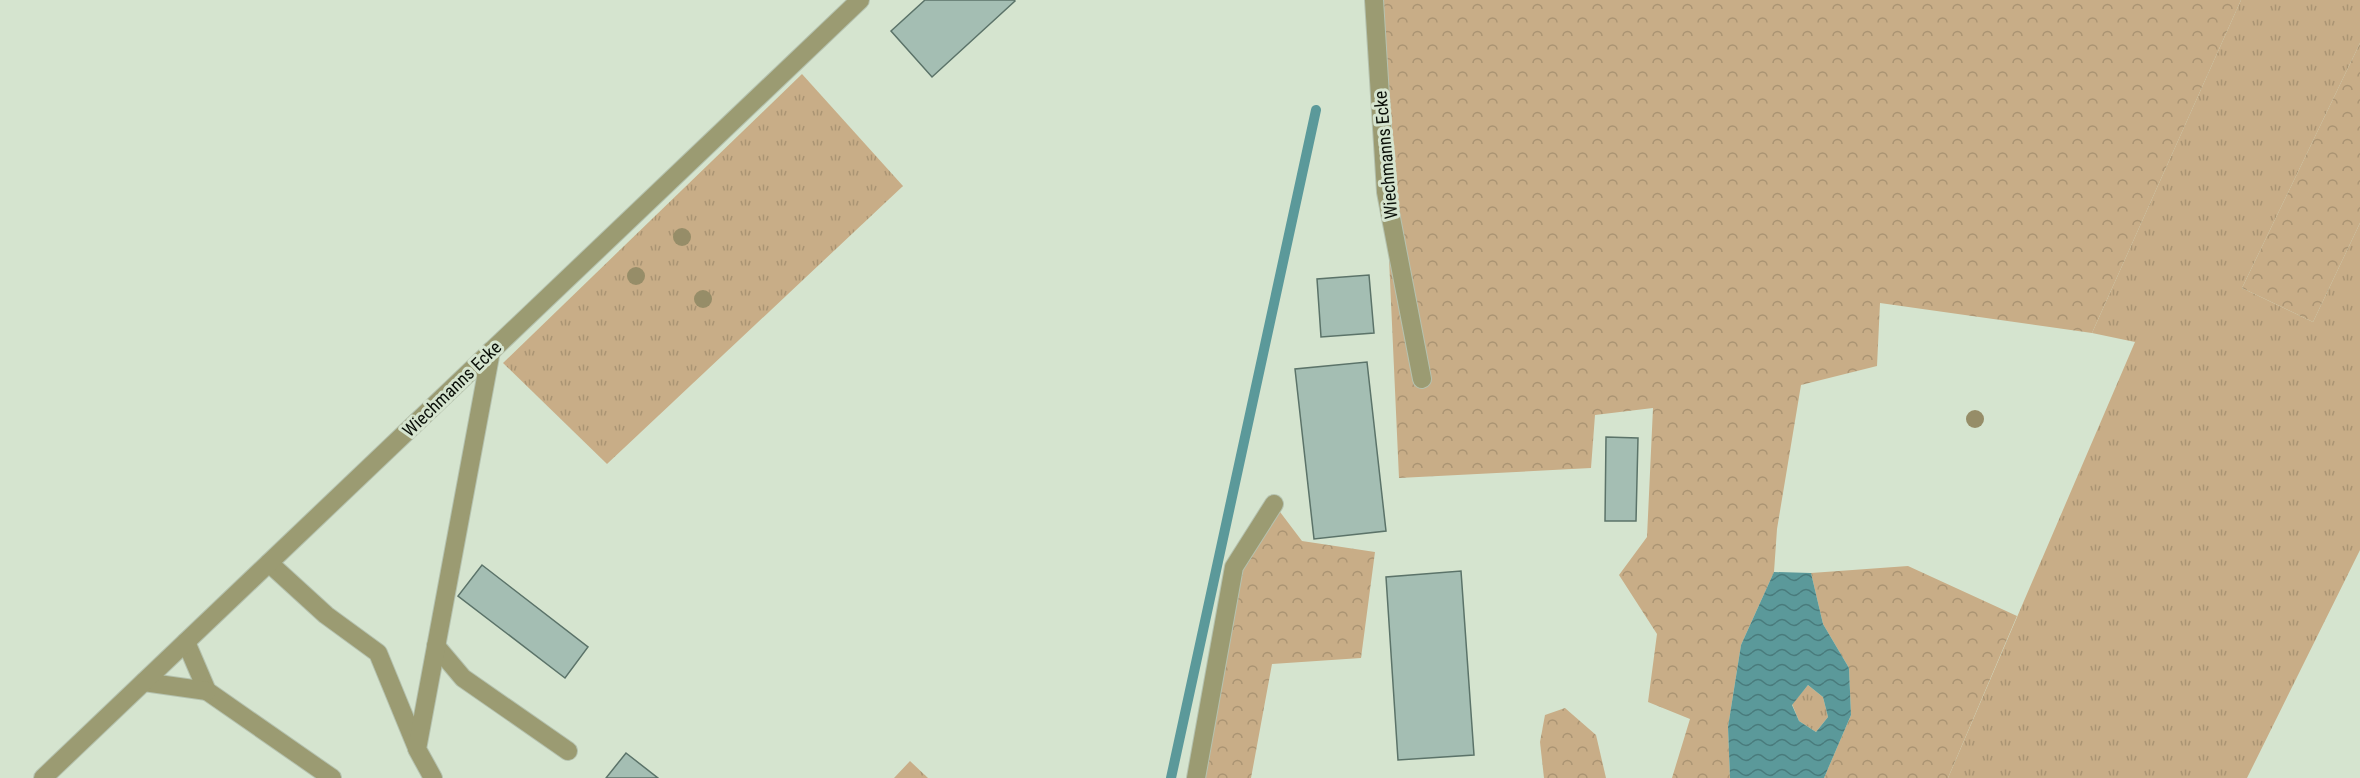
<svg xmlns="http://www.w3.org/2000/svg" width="2360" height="778" font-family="'Roboto Condensed',sans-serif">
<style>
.grass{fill:url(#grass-tufts)}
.forest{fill:url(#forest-crowns)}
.water{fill:url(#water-waves);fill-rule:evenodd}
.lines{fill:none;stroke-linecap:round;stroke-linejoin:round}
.stream{stroke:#5b999a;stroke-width:10}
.building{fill:#a4beb3;stroke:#5b7369;stroke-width:1.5}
.service-casing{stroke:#b5c2af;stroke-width:20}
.minor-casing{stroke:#b5c2af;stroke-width:20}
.service{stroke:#9b9b72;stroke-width:18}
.minor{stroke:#9b9b72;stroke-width:18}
.tree{fill:#968d68}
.labels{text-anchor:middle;stroke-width:6;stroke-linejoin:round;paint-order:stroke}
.street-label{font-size:18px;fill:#0a0f08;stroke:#d5e4cf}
</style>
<defs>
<pattern id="grass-tufts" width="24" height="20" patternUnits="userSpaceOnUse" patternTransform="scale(1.5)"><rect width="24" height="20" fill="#c8ad87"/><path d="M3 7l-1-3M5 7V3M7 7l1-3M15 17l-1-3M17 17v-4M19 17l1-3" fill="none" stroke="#aa9473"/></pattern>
<pattern id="forest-crowns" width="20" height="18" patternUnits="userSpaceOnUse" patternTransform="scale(1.5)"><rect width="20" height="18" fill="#c8ad87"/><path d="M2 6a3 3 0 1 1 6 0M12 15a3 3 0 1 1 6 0" fill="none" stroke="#aa9473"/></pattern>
<pattern id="water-waves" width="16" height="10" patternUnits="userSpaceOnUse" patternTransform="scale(1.5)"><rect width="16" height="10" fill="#5b999a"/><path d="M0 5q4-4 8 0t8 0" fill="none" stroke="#497b7c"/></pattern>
</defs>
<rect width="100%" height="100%" fill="#d5e4cf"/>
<g class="grass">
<polygon points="2241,0 2360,0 2360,43 2242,288 2313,322 2360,223 2360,550 2247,778 1948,778 2135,342 2092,333"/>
<polygon points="802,74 903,186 607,464 503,363"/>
<polygon points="1808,685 1823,697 1828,717 1816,732 1799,721 1792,704"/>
<polygon points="910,761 928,778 894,778"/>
</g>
<g class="forest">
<polygon points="1374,0 2241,0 2092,333 1880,303 1877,366 1801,385 1777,529 1774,572 1741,645 1728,727 1730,778 1672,778 1690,719 1648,702 1657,634 1619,575 1647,537 1653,408 1595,415 1591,468 1399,478 1386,192"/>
<polygon points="2360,43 2360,223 2313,322 2242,288"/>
<polygon points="1274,504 1302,541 1375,552 1361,658 1272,664 1251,778 1196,778 1234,567"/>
<polygon points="1908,566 2017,616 1948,778 1824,778 1851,715 1849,668 1823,624 1811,573"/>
<polygon points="1565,708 1596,735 1606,778 1544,778 1540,742 1545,715"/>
</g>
<path class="water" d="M1774 572 1811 573 1823 624 1849 668 1851 715 1824 778H1730L1728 727 1741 645ZM1808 685 1823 697 1828 717 1816 732 1799 721 1792 705Z"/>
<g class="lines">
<polyline class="stream" points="1171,778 1316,110"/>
</g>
<g class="building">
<polygon points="925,0 1014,0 1015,1 932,77 891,31"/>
<polygon points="1369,275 1374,333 1321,337 1317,279"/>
<polygon points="1367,362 1386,531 1314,539 1295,369"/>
<polygon points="1606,437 1638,438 1636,521 1605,521"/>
<polygon points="482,565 588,647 565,678 458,596"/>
<polygon points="1461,571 1474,755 1398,760 1386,577"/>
<polygon points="626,753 658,778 606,778"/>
</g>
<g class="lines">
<defs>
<g id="service">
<polyline points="269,563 326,615 378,653 417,748"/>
<polyline points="186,642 207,691 332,778"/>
<polyline points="436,646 463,678 568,751"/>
<polyline points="144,682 207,691"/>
<polyline points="433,778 417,749 491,351"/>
<polyline points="1196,778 1234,567 1274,504"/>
</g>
<g id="minor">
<polyline points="1374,0 1386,192 1422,379"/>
<polyline points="43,778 860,0"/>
</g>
</defs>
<use href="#service" class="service-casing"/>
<use href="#minor" class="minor-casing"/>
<use href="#service" class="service"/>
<use href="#minor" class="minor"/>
</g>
<g class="tree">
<circle cx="682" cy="237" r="9"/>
<circle cx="636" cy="276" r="9"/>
<circle cx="703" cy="299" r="9"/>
<circle cx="1975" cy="419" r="9"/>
</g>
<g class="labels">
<g class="street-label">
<text transform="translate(1386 155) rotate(-95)" y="6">Wiechmanns Ecke</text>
<text transform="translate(452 389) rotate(-44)" y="6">Wiechmanns Ecke</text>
</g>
</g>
</svg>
